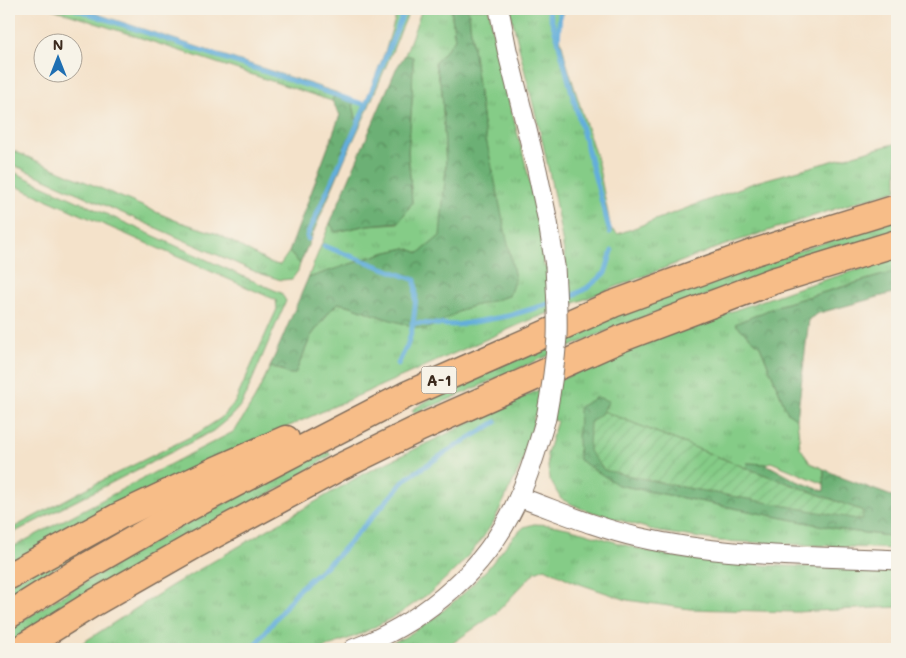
<svg xmlns="http://www.w3.org/2000/svg" width="906" height="658" font-family="Mali,sans-serif">
<style>
.grass{fill:url(#grass-tufts);stroke:#607b52}
.forest{fill:url(#forest-crowns);stroke:#546d49}
.garden{fill:url(#garden-furrows);stroke:#607b52}
.lines{fill:none;stroke-linecap:round;stroke-linejoin:round}
.stream{stroke:#63aedb;stroke-width:5}
.tertiary-casing{stroke:#7c6a5a;stroke-width:21}
.motorway-casing{stroke:#7c6a5a;stroke-width:29}
.tertiary{stroke:#fff;stroke-width:19}
.motorway{stroke:#f7bd88;stroke-width:26}
.tertiary-bridge-casing{stroke:#7c6a5a;stroke-width:21;stroke-linecap:butt}
.tertiary-bridge{stroke:#fff;stroke-width:19}
.labels{text-anchor:middle;stroke-width:4.5;stroke-linejoin:round;paint-order:stroke}
.shield{fill:#f7f3e8;stroke:#73665b;stroke-width:1}
.shield-label{font-size:16px;font-weight:bold;fill:#3b2a1e}
</style>
<defs>
<pattern id="grass-tufts" width="24" height="20" patternUnits="userSpaceOnUse" patternTransform="scale(1.25)"><rect width="24" height="20" fill="#85cc87"/><path d="M3 7l-1-3M5 7V3M7 7l1-3M15 17l-1-3M17 17v-4M19 17l1-3" fill="none" stroke="#74af74"/></pattern>
<pattern id="forest-crowns" width="20" height="18" patternUnits="userSpaceOnUse" patternTransform="scale(1.25)"><rect width="20" height="18" fill="#6cb074"/><path d="M2 6a3 3 0 1 1 6 0M12 15a3 3 0 1 1 6 0" fill="none" stroke="#5a8f5f"/></pattern>
<pattern id="garden-furrows" width="10" height="10" patternUnits="userSpaceOnUse" patternTransform="scale(1.25)"><rect width="10" height="10" fill="#85cc87"/><path d="M-1 1l2-2M0 10L10 0M9 11l2-2" fill="none" stroke="#74af74"/></pattern>
</defs>
<rect width="100%" height="100%" fill="#f7f3e8"/>
<filter id="ink" filterUnits="userSpaceOnUse"><feTurbulence type="fractalNoise" baseFrequency=".02" numOctaves="2"/><feDisplacementMap in="SourceGraphic" scale="10" xChannelSelector="R" yChannelSelector="G"/><feConvolveMatrix kernelMatrix="1 2 1 2 8 2 1 2 1" color-interpolation-filters="sRGB"/></filter>
<filter id="wash" filterUnits="userSpaceOnUse"><feTurbulence type="fractalNoise" baseFrequency=".0096" numOctaves="4" result="noise"/><feDisplacementMap in="SourceGraphic" scale="20" xChannelSelector="R" yChannelSelector="G"/><feGaussianBlur stdDeviation="1.12" result="paint"/><feColorMatrix in="noise" values="0 0 0 0 0 0 0 0 0 0 0 0 0 0 0 0 0 1.4 0 .05"/><feComposite in="paint" operator="in"/></filter>
<g filter="url(#wash)">
<rect width="100%" height="100%" fill="#f4e2ca"/>
<g class="grass">
<polygon points="53,9 82,9 335,92 332,101"/>
<polygon points="398,9 410,9 367,111 345,158 342,151 357,122 352,100 365,103 386,49"/>
<polygon points="422,9 451,9 455,39 435,64 442,90 446,167 441,236 419,253 406,248 383,253 308,278 330,223 336,232 368,225 398,223 412,203 408,152 412,101 413,57 405,55"/>
<path d="M468 9H489L493 33 508 97 526 166 541 233 544 267 566 265C560 224 552 184 543 144 532 99 520 54 510 9H565L558 28 566 61 598 163 611 229 618 234 756 182 897 143V190L850 204 716 248 523 323 219 457 9 563V549L155 472 235 431 255 398 270 367 295 374 311 336 330 311 338 303 351 306 384 318 450 317 463 309 509 295 483 124Z"/>
<polygon points="9,149 177,221 218,234 270,263 280,265 289,252 300,264 298,271 292,279 281,280 256,272 9,163"/>
<polygon points="9,170 249,279 281,293 286,301 242,404 230,417 213,431 9,535 9,530 93,485 198,433 221,418 235,402 277,309 276,300 9,183"/>
<polygon points="897,219 897,230 626,323 522,367 448,400 414,413 412,410 443,391 622,313 721,276"/>
<polygon points="897,258 897,271 780,305 736,324 760,346 780,394 787,411 797,419 800,447 810,463 824,469 824,484 771,462 766,464 748,463 746,468 603,411 609,401 597,398 618,485 849,531 897,537 897,549 720,541 660,532 582,509 561,499 549,478 547,454 557,421 534,415 533,425 522,463 494,521 480,542 458,567 431,592 399,614 361,634 321,649 73,649 171,586 363,474 557,381 667,334 798,288"/>
<polygon points="328,452 331,455 292,481 9,643 9,629 55,600 155,541 286,470"/>
<polygon points="125,523 129,528 48,572 9,598 9,584"/>
<path d="M534 524C565 524 593 536 622 544 641 550 665 555 685 558 755 568 827 566 897 570V607L795 612 690 609 627 600 574 582 545 568 535 572 495 614 444 649H378L403 638 431 621 465 592 488 568 513 537 524 527Z"/>
</g>
<g class="forest">
<polygon points="451,9 468,9 483,124 515,278 509,296 463,309 450,317 425,330 384,318 351,306 338,303 330,311 311,336 295,374 287,374 283,370 270,367 308,278 383,253 406,248 419,253 440,236 446,167 442,90 435,63 455,39"/>
<polygon points="405,55 413,57 412,101 408,152 412,203 399,222 368,225 335,232 330,223 396,69"/>
<polygon points="335,92 352,100 357,122 342,151 345,158 300,264 289,252 340,115 332,101"/>
<polygon points="897,271 897,292 819,313 809,319 797,419 787,412 780,394 760,346 735,324 780,305"/>
<polygon points="597,397 609,401 601,414 672,485 861,519 863,511 746,468 747,463 766,464 797,481 824,491 824,469 843,478 897,498 897,537 849,531 618,485 579,460 578,439 579,407"/>
</g>
<polygon class="garden" points="603,411 746,468 863,511 862,520 672,485 604,470 589,451 590,423 601,414"/>
<g class="lines">
<g class="stream">
<polyline points="75,9 366,105"/>
<polyline points="548,9 557,37"/>
<polyline points="561,9 560,12 558,41 610,232"/>
<polyline points="308,239 307,236 366,105 405,9"/>
<path d="M324 246 415 280C417 299 414 328 407 346 404 352 401 358 398 364"/>
<polyline points="412,323 457,325 508,316 566,299 587,288 605,273 612,251"/>
<polyline points="252,649 299,589 338,555 407,478 448,451 496,422"/>
</g>
</g>
</g>
<g filter="url(#ink)">
<g class="lines">
<defs>
<g id="tertiary">
<polyline points="499,9 507,50 537,170 548,222 555,266"/>
<path d="M519 497C558 511 597 528 637 537 722 557 811 556 897 560"/>
<path d="M353 649C417 625 476 579 509 517 526 486 536 452 546 418"/>
</g>
<g id="motorway">
<polyline points="9,576 119,516 216,470 286,439"/>
<polyline points="9,615 82,569 190,507 406,395 613,304 755,252 897,208"/>
<polyline points="20,649 92,604 197,544 340,467 420,428 620,339 773,281 897,243"/>
</g>
</defs>
<use href="#tertiary" class="tertiary-casing"/>
<use href="#motorway" class="motorway-casing"/>
<use href="#tertiary" class="tertiary"/>
<use href="#motorway" class="motorway"/>
<defs>
<path id="tertiary-bridge" d="M546 418C551 391 555 364 557 337 558 313 556 290 555 266"/>
</defs>
<use href="#tertiary-bridge" class="tertiary-bridge-casing"/>
<use href="#tertiary-bridge" class="tertiary-bridge"/>
</g>
</g>
<g class="labels">
<rect class="shield" x="421.5" y="366.5" width="35" height="27" rx="4"/>
<g class="shield-label">
<text x="439" y="386">A-1</text>
</g>
</g>
<rect width="906" height="658" fill="none" stroke="#f7f3e8" stroke-width="30"/>
<g transform="translate(58 58)"><circle r="24" fill="#f7f3e8" stroke="#aca397"/>
<path d="M0-4L9 19L0 12L-9 19Z" fill="#1f6fb2"/>
<text y="-8" font-size="14" font-weight="bold" text-anchor="middle" fill="#3b2a1e">N</text>
</g>
</svg>
